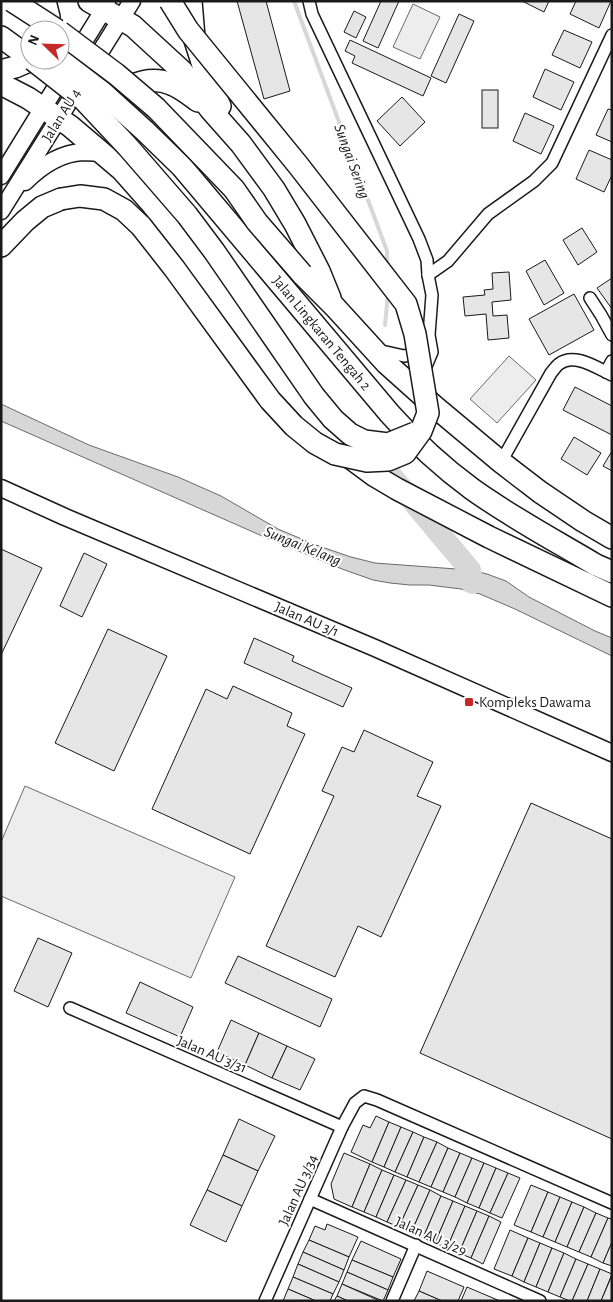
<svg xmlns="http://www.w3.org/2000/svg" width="613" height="1302" font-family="'Alegreya Sans',sans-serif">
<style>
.built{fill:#ededed;stroke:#6a6a6a}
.water{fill:#d7d7d7;stroke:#6a6a6a}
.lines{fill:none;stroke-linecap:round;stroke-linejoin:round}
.stream{stroke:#d7d7d7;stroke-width:4}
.river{stroke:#d7d7d7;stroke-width:22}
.building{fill:#e6e6e6;stroke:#1a1a1a}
.street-casing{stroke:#1a1a1a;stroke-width:14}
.secondary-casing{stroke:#1a1a1a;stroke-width:19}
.highway-casing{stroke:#1a1a1a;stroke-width:24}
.street{stroke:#fff;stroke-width:11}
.secondary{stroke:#fff;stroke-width:16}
.highway{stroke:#fff;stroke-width:21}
.highway-bridge-casing{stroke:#1a1a1a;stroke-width:24;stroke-linecap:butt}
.highway-bridge{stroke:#fff;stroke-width:21}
.poi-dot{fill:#c62828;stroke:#fff;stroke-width:2}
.labels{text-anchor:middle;stroke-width:4;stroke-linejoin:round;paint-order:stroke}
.street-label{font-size:15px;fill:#1a1a1a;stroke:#fff}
.poi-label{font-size:15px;fill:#1a1a1a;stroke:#fff;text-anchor:start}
.water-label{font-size:16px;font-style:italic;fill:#1a1a1a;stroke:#fff}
</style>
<rect width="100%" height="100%" fill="#fff"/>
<g class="built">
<polygon points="413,4 440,17 420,59 393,47"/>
<polygon points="509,356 536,380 497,423 470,399"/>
<polygon points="25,786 235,877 191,978 1,896 1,842"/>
</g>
<polygon class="water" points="1,404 89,445 178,477 221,496 278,529 316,545 351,557 375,563 470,570 487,574 506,581 529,597 595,631 612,638 612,656 515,609 480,594 461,589 429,585 410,585 390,583 373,580 342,569 269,539 1,421"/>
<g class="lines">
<g class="stream">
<polyline points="294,1 387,251 387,267"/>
<polyline points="385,325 388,294"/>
</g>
<polyline class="river" points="372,445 374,455 470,570 472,583"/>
</g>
<g class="building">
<polygon points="237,1 266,1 290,91 264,99"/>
<polygon points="381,1 399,1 378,48 363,41"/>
<polygon points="522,1 549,1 544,12"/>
<polygon points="576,1 611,1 599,28 570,14"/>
<polygon points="354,11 366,17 356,38 344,32"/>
<polygon points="459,14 474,21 446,83 431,76"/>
<polygon points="564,30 592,42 580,68 552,55"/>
<polygon points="350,40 431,78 423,96 352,63 355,56 345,51"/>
<polygon points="545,69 574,82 561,110 533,97"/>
<rect x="482" y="90" width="16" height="38"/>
<polygon points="402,97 425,122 400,146 377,121"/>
<polygon points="608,109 612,110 612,142 596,135"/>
<polygon points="525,113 554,126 541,154 513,141"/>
<polygon points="589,150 612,160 612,175 604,192 576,179"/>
<polygon points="582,228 597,252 578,265 563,240"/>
<polygon points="545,260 564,293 544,305 526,271"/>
<polygon points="509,272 511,300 492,302 493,316 507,315 509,338 488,340 486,314 465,316 463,297 485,295 484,290 493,289 492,273"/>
<polygon points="612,278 612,309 597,288"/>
<polygon points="574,294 594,330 549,355 529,319"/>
<polygon points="575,387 612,406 612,435 563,410"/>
<polygon points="574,437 601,453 587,475 561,459"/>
<polygon points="612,451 612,471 603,466"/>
<polygon points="1,549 42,568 1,655"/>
<polygon points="84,553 107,564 82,617 60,606"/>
<polygon points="108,629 167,656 114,771 55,743"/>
<polygon points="254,638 294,656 292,661 352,688 343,707 244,663"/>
<polygon points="233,686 292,713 287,726 305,734 250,854 152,809 206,689 227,699"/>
<polygon points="364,730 433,762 417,796 441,806 381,937 358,926 335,977 266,946 334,796 322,791 342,747 354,752"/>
<polygon points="531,803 612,839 612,1139 420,1053"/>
<polygon points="38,938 72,953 48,1007 14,991"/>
<polygon points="238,956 332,999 320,1027 225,983"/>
<polygon points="140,982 193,1007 180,1037 126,1013"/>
<polygon points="231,1020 259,1033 245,1065 217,1052"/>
<polygon points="259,1033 287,1046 272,1078 245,1065"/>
<polygon points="287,1046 315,1059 300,1090 272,1078"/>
<polygon points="376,1116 389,1122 372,1162 351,1152 363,1125 370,1128"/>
<polygon points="239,1119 275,1136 258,1171 223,1155"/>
<polygon points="389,1122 401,1127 384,1167 372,1162"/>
<polygon points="401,1127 413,1132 395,1172 384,1167"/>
<polygon points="413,1132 424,1137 407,1177 395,1172"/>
<polygon points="424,1137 437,1142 419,1182 407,1177"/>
<polygon points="437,1142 448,1148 431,1187 419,1182"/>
<polygon points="448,1148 460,1153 443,1192 431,1187"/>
<polygon points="344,1153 370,1164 352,1207 334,1199 331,1184"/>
<polygon points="460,1153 472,1158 455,1197 443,1192"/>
<polygon points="223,1155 258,1171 242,1206 207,1190"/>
<polygon points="472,1158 484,1163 467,1203 455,1197"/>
<polygon points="484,1163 496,1168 479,1208 467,1203"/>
<polygon points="370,1164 382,1170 364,1212 352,1207"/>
<polygon points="496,1168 508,1173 490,1213 479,1208"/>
<polygon points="382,1170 394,1175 376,1217 364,1212"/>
<polygon points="508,1173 520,1178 502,1218 490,1213"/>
<polygon points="394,1175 406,1180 387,1222 376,1217"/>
<polygon points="406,1180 418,1185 399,1227 387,1222"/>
<polygon points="418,1185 430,1190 411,1233 399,1227"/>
<polygon points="531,1185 548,1192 531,1232 514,1225"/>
<polygon points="207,1190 242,1206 226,1242 190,1225"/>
<polygon points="430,1190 441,1196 423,1238 411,1233"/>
<polygon points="548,1192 560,1197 543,1237 531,1232"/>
<polygon points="441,1196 453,1201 435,1243 423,1238"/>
<polygon points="560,1197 572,1202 555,1242 543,1237"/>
<polygon points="453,1201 465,1206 447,1248 435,1243"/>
<polygon points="572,1202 584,1207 567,1247 555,1242"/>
<polygon points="465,1206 477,1211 459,1253 447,1248"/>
<polygon points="584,1207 596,1213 579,1252 567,1247"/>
<polygon points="477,1211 489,1216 471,1258 459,1253"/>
<polygon points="596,1213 608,1218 591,1257 579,1252"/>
<polygon points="489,1216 501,1222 483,1264 471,1258"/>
<polygon points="608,1218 612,1219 612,1242 603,1263 591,1257"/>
<polygon points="327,1224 358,1237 349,1257 309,1240 315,1226 325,1230"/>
<polygon points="510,1230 528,1238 512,1276 494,1269"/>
<polygon points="528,1238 540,1243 524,1282 512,1276"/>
<polygon points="309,1240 349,1257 344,1270 303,1252"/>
<polygon points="361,1241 401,1259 393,1277 352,1260"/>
<polygon points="612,1242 612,1266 603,1263"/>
<polygon points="540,1243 552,1248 536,1287 524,1282"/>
<polygon points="552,1248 564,1253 548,1292 536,1287"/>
<polygon points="303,1252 344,1270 339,1282 298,1264"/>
<polygon points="564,1253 576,1259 560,1297 548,1292"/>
<polygon points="576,1259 588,1264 572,1301 570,1301 560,1297"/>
<polygon points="352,1260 393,1277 388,1290 347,1272"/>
<polygon points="298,1264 339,1282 333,1294 293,1277"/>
<polygon points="588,1264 600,1269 587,1301 572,1301"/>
<polygon points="600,1269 612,1274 601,1301 587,1301"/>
<polygon points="427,1271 464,1287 458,1301 442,1301 419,1291"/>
<polygon points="347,1272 388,1290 383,1301 342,1284"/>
<polygon points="612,1275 612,1301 601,1301"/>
<polygon points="293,1277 333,1294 330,1301 316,1301 288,1289"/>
<polygon points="342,1284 380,1301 348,1301 337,1296"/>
<polygon points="467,1287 500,1301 461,1301"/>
<polygon points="288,1289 316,1301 283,1301"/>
<polygon points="419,1291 442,1301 414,1301"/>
<polygon points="337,1296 348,1301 334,1301"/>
</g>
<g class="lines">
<defs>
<g id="street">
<polyline points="309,1 312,14 419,239 427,260 428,275"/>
<polyline points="590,298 601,315 612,335"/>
<polyline points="377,350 404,356 410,355 420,346"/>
<polyline points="424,371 432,352 429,335 432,295 428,275 448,261 488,214 534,181 552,163 612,35"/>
<polyline points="606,372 612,361"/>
<path d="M501 462 551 373C553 371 556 366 559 364 574 352 597 368 612 375"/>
<polyline points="70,1008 342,1127"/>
<polyline points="310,1199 540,1301"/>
<polyline points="265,1301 342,1127 355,1103 364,1096 377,1100 612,1203"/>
<polyline points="392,1301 416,1245"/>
</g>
<g id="secondary">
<polyline points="1,176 104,9 107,1"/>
<path d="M25 182C41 166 60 153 83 152 90 152 97 153 103 153"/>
<polyline points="1,211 132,1"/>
<polyline points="1,488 65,517 375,648 612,753"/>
</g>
<g id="highway">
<polyline points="45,1 49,17 47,30"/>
<polyline points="89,1 133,26 182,71 210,109 241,144 274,189 295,224 319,271 330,298"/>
<polyline points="191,1 194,37 208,81 220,106"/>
<polyline points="1,37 30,58"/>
<polyline points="1,71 15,67 29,61 30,59"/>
<polyline points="1,84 28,98 70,126 122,170 152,204 177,236 278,380 328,440 348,456 375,476 397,489 489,537 612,596"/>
<path d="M119 96C131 81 154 77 171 84 180 87 190 95 198 101"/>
<path d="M145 131 182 167 390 414C415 442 442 467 472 489 511 517 554 540 596 565L612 572"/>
<polyline points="1,246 25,221 42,207 61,199"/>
<polyline points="302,274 334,306 386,363 434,406 501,462 540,492 583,521 612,538"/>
</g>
</defs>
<use href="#street" class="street-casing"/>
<use href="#secondary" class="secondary-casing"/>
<use href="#highway" class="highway-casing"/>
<use href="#street" class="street"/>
<use href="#secondary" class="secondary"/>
<use href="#highway" class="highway"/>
<defs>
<g id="highway-bridge">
<polyline points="12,1 57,30"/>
<polyline points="60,32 116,74 156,108 234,189 257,222 302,274"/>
<polyline points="33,60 84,100 128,147 187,215 214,251 314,396 333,419 350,434 364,441 388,444 415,433"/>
<polyline points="60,60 102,92 145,131"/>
<polyline points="61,199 80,196 104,199 124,210 141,226 174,268 270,400 294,426 315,443 335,454 367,461 388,460 405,453 421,431 428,413 415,334 406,304 298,165 188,30 170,1"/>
</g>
</defs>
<use href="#highway-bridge" class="highway-bridge-casing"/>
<use href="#highway-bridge" class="highway-bridge"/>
</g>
<rect class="poi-dot" x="464" y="697" width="10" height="10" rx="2.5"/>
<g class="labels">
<g class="street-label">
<text transform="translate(61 115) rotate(-58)" y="5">Jalan AU 4</text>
<text transform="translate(322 333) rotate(50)" y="5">Jalan Lingkaran Tengah 2</text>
<text transform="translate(307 619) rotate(23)" y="5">Jalan AU 3/1</text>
<text transform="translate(212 1054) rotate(23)" y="5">Jalan AU 3/31</text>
<text transform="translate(298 1190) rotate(-66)" y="5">Jalan AU 3/34</text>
<text transform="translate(431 1236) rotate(24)" y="5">Jalan AU 3/29</text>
</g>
<g class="poi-label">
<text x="479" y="707">Kompleks Dawama</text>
</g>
<g class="water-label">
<text transform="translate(353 161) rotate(70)" y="6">Sungai Sering</text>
<text transform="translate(303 545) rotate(22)" y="6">Sungai Kelang</text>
</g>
</g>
<rect width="613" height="1302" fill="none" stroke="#1a1a1a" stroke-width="5"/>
<g transform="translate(45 45) rotate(293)"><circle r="24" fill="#ffffff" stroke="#a3a3a3"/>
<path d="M0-4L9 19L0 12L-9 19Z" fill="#c62828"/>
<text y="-8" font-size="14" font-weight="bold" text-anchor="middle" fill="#1a1a1a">N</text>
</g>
</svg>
